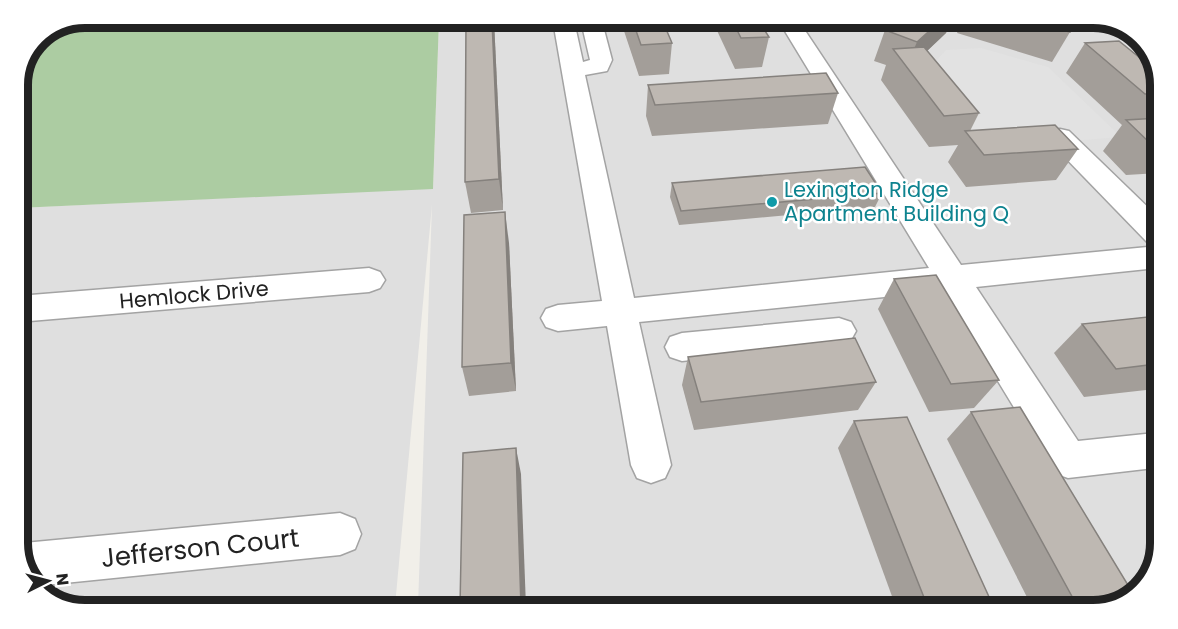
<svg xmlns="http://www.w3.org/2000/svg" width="1178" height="629" font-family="Poppins,sans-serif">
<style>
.residential{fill:#dfdfdf}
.forest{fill:#accca2}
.parking{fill:#e2e2e2}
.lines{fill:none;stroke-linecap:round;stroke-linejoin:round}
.minor-casing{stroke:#a3a3a3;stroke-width:3}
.minor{fill:#fff;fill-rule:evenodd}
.wall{fill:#a39e99}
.shaded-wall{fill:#85817d}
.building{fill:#beb8b2;stroke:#85817d;stroke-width:1.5}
.culture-dot{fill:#0f9aa8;stroke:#fff;stroke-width:2}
.labels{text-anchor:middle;stroke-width:5;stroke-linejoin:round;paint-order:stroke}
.culture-label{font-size:21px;fill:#0d838f;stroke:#fff;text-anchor:start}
.street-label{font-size:21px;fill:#222;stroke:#fff}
.near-street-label{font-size:26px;fill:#222;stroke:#fff}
.rim{fill:none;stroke:#222;stroke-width:8}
</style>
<rect width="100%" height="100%" fill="#f1efe9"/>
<polygon class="residential" points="439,20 1123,25 1149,48 1160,82 1153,574 1130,600 1093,611 418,606 432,205 395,606 55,604 30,581 18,548 18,208 433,188"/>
<polygon class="forest" points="86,18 439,20 433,189 18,208 18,82 38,38"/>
<polygon class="parking" points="981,48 1048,67 1121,137 979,148 922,76 946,50"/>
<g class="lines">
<defs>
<g id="minor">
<polygon points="553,21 574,21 583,62 590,60 581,21 602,22 612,60 607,71 585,75 634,298 929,268 780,23 800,23 961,265 1158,246 1157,268 976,287 1078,441 1155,433 1154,468 1068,478 1054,473 943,291 639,322 671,465 665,478 651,483 637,478 631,465 607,326 558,331 546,327 541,318 546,309 558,305 602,301"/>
<polygon points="1060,129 1069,131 1158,217 1158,245 1147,242 1051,143 1047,137 1051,131"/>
<polygon points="369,268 380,272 385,280 380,288 369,292 18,322 18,296"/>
<polygon points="839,318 851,322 856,331 851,340 839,344 682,361 670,357 665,347 670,337 682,333"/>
<polygon points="340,513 355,519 361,534 355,549 340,555 35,586 30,581 18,548 24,543"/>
</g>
</defs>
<use href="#minor" class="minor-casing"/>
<use href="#minor" class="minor"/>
</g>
<g class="wall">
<polygon points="466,21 494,21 503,210 471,213 465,182"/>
<polygon points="621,22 663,22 672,43 669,74 639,76"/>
<polygon points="713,22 760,23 769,37 762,67 735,69"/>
<polygon points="855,23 874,23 856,25"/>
<polygon points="893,24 950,24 946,33 927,51 979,113 970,131 1078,149 1056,180 966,187 948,162 958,145 929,147 881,80 886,65 874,61 885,30"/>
<polygon points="961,24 1073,25 1070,32 1052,62 957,33"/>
<polygon points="1137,38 1149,48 1150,51 1135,39"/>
<polygon points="1085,43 1160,82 1159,173 1126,175 1103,151 1122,125 1066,73"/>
<polygon points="648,85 838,93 828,124 652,136 646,116"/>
<polygon points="672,183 882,193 875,207 679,225 670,197"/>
<polygon points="509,243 516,391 469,396 462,367"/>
<polygon points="894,279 999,380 974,408 929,412 878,309"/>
<polygon points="1157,316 1155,389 1084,397 1054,353 1082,324"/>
<polygon points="688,357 876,382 858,410 694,430 682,385"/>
<polygon points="971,412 1093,611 1034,611 947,439"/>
<polygon points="854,421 995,610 897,610 838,448"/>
</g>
<g class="shaded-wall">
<polygon points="492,21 494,21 503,210 499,179"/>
<polygon points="937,24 950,24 946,33 908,69 906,67 917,42"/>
<polygon points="505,212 509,243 516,391 511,363"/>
<polygon points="516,448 521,474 526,607 521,607"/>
</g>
<g class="building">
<polygon points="466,21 492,21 499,179 465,182"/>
<polygon points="633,22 663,22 672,43 641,45"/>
<polygon points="733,22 760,23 769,37 741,38"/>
<polygon points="893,24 937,24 917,42 885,30"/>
<polygon points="1044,25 1073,25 1070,32"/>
<polygon points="1119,41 1156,71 1160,82 1160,93 1145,94 1085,43"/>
<polygon points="924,47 979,113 944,116 893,49"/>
<polygon points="826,73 838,93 655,105 648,85"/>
<polygon points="1159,118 1159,144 1151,144 1126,120"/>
<polygon points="1055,125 1078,149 984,155 965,131"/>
<polygon points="865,167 882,193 681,211 672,183"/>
<polygon points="505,212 511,363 462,367 464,215"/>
<polygon points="936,275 999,380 951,384 894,279"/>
<polygon points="1157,316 1156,364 1116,369 1082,324"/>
<polygon points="855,338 876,382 701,402 688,357"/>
<polygon points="1020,407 1134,595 1130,600 1093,611 1080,611 971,412"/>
<polygon points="907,417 995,610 929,610 854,421"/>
<polygon points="516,448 521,607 460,607 463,453"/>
</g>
<circle class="culture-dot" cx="772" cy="202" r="6"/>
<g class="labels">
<g class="culture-label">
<text x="784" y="197">Lexington Ridge<tspan x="784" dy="24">Apartment Building Q</tspan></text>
</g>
<g class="street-label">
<text transform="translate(194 295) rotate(-5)" y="7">Hemlock Drive</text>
</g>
<g class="near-street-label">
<text transform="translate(200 548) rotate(-6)" y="9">Jefferson Court</text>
</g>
</g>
<path d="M0 0H1178V629H0ZM85 28H1093A57 57 0 0 1 1150 85V543A57 57 0 0 1 1093 600H85A57 57 0 0 1 28 543V85A57 57 0 0 1 85 28Z" fill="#fff" fill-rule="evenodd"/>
<path class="rim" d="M85 28H1093A57 57 0 0 1 1150 85V543A57 57 0 0 1 1093 600H85A57 57 0 0 1 28 543V85A57 57 0 0 1 85 28Z"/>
<g transform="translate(48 581) rotate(84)" stroke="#ffffff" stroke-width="4.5" paint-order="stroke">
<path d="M0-4.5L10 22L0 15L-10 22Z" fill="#222222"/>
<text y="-9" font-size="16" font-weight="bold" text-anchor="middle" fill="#222222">N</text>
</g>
</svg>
